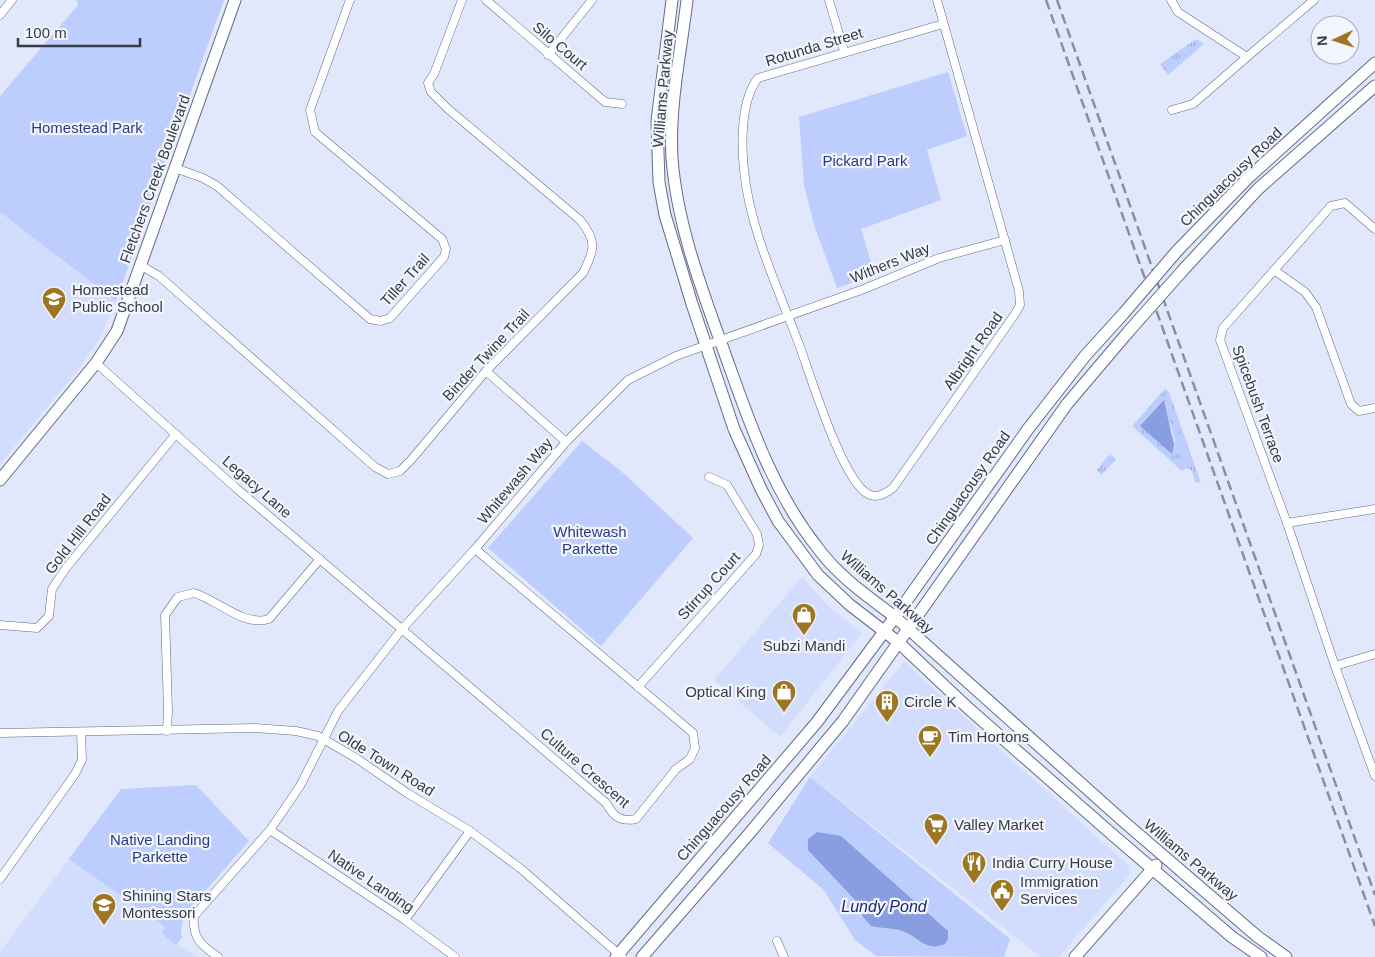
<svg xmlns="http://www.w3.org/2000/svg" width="1375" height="957" font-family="Helvetica,sans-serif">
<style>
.built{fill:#d2ddfd}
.grass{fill:url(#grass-tufts);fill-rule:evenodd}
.forest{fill:url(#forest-crowns)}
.park{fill:#bdcdfd}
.water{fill:#899ee1}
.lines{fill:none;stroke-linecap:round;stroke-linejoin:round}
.street-casing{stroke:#626b89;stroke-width:9}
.secondary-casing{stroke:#626b89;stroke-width:13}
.street{stroke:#fff;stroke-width:8}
.secondary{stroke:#fff;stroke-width:11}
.rail{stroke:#898f9f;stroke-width:2.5;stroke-dasharray:10 5;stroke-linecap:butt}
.secondary-bridge-casing{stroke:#626b89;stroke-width:13;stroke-linecap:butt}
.secondary-bridge{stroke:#fff;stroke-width:11}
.labels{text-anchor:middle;stroke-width:4.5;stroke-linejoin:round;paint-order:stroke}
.street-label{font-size:15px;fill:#363b48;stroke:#f3f5fc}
.park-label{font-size:15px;fill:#2a3a88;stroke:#f3f5fc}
.poi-label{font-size:15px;fill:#363b48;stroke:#f3f5fc;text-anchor:start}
.water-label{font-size:16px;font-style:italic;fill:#1d2976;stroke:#f3f5fc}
</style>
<defs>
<pattern id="grass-tufts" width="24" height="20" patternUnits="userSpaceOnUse" patternTransform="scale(1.25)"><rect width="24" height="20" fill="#bdcdfd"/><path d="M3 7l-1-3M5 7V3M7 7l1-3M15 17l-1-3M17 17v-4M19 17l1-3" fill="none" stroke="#a3b1da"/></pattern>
<pattern id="forest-crowns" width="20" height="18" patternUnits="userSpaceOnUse" patternTransform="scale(1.25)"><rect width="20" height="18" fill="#bdcdfd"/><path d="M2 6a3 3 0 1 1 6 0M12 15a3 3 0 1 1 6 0" fill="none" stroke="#a3b1da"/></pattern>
</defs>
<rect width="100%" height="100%" fill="#e1e8fc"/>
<g class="built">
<polygon points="0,212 116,301 99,340 78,370 0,464"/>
<polygon points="802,577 827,605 862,633 780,737 714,680"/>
<polygon points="904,662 1130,867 1129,875 1059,957 1041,957 810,777"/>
<polygon points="69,859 166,927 162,935 197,957 0,957 0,952"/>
</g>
<g class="grass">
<polygon points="1196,39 1204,44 1168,75 1160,64"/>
<path d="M1165 389 1169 392 1201 483 1195 482 1192 471 1187 468 1182 471 1132 426ZM1167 399 1176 446 1172 435 1141 426 1164 400Z"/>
<polygon points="1111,455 1116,460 1101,475 1097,470 1108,456"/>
</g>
<polygon class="forest" points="1168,399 1172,420 1177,419 1182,436 1177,446 1164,404 1164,400"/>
<g class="park">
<polygon points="77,0 224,0 116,301 0,212 0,96 78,5"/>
<polygon points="948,72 967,136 927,150 941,200 861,229 875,275 837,288 815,228 804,185 799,117"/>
<polygon points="582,441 621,471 693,538 601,646 488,548"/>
<polygon points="810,777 1010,939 1004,957 876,956 855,940 823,889 768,843"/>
<polygon points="196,785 249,841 185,914 181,928 182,938 176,945 162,934 165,927 69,859 121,789"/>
</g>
<g class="water">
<polygon points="1164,400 1174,445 1172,454 1140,426"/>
<path d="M817 832 841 836 948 931V939L945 944C925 953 917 934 899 930 890 928 880 928 871 926L863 917 857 902 808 850V839Z"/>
</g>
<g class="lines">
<defs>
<g id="street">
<polyline points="486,0 605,102 622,104"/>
<polyline points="829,0 844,51"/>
<path d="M937 0 1019 291 1020 305 1015 314 893 488C886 493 877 499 868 494 842 480 811 377 800 347 779 290 750 231 744 170 741 142 741 100 758 78L943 24"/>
<polyline points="1171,0 1178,12 1247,57 1314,0"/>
<polyline points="0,15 12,0"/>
<polyline points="548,55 592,0"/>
<polyline points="1172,110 1193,104 1247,57"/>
<polyline points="175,168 203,178 217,186 370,319 381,321 390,318 444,257 446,249 442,239 315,132 310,110 350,0"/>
<polyline points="1375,229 1345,203 1331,206 1223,328 1220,340 1287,523 1335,666 1375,776"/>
<path d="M140 265 159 276 375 467 388 474 400 471 411 460 486 371 583 273C595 249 597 241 580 220L447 108 431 92 428 83 434 74 462 0"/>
<polyline points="1274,270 1305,292 1316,307 1351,404 1359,411 1375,408"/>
<path d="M96 363 236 488 606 803C614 817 620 822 636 819L676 769 690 759 695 748 693 733 475 549"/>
<polyline points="486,371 566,442"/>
<polyline points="1287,523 1375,509"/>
<polyline points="0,625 37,628 49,616 52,589 66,568 176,434"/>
<polyline points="1335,666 1375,654"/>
<polyline points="638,687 756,554 759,545 757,534 727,485 709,477"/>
<path d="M167 731 168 711 165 615 178 597 194 593C218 600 243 627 269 619L320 559"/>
<polyline points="0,733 255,728 296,731 318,736 356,758 407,793 470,831 520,868 622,957"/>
<polyline points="270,830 405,920 455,957"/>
<polyline points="0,879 75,774 82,760 81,732"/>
<polyline points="405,920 470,831"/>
<polyline points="777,941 784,957"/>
<path d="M218 957C201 945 192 938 194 916L270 830 300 786 338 711 402 629 475 549 566 442 628 380 676 356 864 289 939 258 1005 240"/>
</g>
<g id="secondary">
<polyline points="672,0 657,121 659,182 665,215 692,304 734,429 761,489 778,521 818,575 850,605 898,642 968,708 1114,836 1232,937 1261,957"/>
<path d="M687 0C681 52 669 105 672 158 677 225 702 290 725 354 749 421 772 490 817 547 838 576 867 596 895 617L1123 821 1258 937 1286 957"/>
<polyline points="1177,251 1248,178 1375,63"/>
<polyline points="1184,269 1258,189 1375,86"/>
<polyline points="0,480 96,363 117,331 235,0"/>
<polyline points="616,957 817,722 895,617 1028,429 1085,356 1124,313"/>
<polyline points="642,957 748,835 843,721 1067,404 1129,331"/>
<polyline points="1075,957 1156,865"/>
</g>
</defs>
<use href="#street" class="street-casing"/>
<use href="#secondary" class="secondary-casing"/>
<use href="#street" class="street"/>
<use href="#secondary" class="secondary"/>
<g class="rail">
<polyline points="1046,0 1375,926"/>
<polyline points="1057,0 1375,895"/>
</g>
<defs>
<g id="secondary-bridge">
<polyline points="1124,313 1177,251"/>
<polyline points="1129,331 1184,269"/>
</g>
</defs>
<use href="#secondary-bridge" class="secondary-bridge-casing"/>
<use href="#secondary-bridge" class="secondary-bridge"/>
</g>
<defs>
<symbol id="school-pin" viewBox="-11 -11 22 30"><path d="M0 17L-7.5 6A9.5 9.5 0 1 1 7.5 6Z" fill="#9d7623" stroke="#f3f5fc"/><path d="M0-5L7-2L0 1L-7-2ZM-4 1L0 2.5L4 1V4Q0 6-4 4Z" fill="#fff"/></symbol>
<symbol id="shop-pin" viewBox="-11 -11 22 30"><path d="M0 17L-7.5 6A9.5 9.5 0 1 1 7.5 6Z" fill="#9d7623" stroke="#f3f5fc"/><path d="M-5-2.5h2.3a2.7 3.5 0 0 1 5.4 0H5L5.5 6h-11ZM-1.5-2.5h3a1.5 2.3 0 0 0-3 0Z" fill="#fff"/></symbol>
<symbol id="building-pin" viewBox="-11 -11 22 30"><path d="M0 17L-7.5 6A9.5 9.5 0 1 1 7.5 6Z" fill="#9d7623" stroke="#f3f5fc"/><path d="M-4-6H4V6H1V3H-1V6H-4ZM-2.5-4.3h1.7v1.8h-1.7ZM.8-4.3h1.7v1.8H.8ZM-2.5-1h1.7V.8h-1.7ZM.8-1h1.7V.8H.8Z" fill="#fff"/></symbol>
<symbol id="cafe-pin" viewBox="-11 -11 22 30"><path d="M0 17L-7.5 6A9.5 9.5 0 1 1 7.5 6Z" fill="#9d7623" stroke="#f3f5fc"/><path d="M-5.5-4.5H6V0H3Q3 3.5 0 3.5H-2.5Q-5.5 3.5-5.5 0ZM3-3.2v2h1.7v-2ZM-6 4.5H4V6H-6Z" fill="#fff"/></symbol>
<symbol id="supermarket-pin" viewBox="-11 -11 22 30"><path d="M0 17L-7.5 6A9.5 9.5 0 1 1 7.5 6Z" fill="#9d7623" stroke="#f3f5fc"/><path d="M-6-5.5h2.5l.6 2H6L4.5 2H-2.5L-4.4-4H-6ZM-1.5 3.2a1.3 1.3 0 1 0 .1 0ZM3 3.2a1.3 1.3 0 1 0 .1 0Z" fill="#fff"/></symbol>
<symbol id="restaurant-pin" viewBox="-11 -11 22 30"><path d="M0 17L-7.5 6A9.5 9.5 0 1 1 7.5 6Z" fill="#9d7623" stroke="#f3f5fc"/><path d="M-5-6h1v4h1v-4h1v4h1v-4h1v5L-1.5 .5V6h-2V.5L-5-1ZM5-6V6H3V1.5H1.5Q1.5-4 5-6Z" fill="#fff"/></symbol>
<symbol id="civic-pin" viewBox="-11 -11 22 30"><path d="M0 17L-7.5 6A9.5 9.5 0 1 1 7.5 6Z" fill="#9d7623" stroke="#f3f5fc"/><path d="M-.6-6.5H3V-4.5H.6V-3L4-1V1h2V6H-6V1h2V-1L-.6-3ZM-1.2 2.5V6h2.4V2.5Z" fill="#fff"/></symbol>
</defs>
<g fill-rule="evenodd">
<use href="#school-pin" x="40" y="285" width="28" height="38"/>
<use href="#shop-pin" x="790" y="601" width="28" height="38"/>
<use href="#shop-pin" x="770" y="678" width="28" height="38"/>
<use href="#building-pin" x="873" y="688" width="28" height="38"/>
<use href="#cafe-pin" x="916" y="723" width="28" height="38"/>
<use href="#supermarket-pin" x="922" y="811" width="28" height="38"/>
<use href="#restaurant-pin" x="960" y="849" width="28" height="38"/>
<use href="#civic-pin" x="988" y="877" width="28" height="38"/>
<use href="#school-pin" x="90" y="891" width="28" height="38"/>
</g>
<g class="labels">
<g class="street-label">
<text transform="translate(560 46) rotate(40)" y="5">Silo Court</text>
<text transform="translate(814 47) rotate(-17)" y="5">Rotunda Street</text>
<text transform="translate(663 89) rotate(-85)" y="5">Williams Parkway</text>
<text transform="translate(1231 177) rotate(-44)" y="5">Chinguacousy Road</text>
<text transform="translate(155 179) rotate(-70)" y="5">Fletchers Creek Boulevard</text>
<text transform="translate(890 263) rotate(-22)" y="5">Withers Way</text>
<text transform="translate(405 280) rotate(-48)" y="5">Tiller Trail</text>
<text transform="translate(973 351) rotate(-55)" y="5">Albright Road</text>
<text transform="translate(486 355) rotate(-47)" y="5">Binder Twine Trail</text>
<text transform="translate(1258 404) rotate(70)" y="5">Spicebush Terrace</text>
<text transform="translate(515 481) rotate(-50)" y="5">Whitewash Way</text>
<text transform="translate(257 487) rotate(41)" y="5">Legacy Lane</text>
<text transform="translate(968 488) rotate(-55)" y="5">Chinguacousy Road</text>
<text transform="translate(78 534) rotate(-52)" y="5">Gold Hill Road</text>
<text transform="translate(709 586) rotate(-48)" y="5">Stirrup Court</text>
<text transform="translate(887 592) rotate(41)" y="5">Williams Parkway</text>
<text transform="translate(386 763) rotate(32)" y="5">Olde Town Road</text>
<text transform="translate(585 768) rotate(41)" y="5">Culture Crescent</text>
<text transform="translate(724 808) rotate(-49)" y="5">Chinguacousy Road</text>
<text transform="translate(1191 860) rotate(40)" y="5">Williams Parkway</text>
<text transform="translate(371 881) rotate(34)" y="5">Native Landing</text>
</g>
<g class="park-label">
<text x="87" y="133">Homestead Park</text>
<text x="865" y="166">Pickard Park</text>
<text x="590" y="537">Whitewash<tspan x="590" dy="17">Parkette</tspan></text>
<text x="160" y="845">Native Landing<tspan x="160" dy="17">Parkette</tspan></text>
</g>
<g class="poi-label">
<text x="72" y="295">Homestead<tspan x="72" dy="17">Public School</tspan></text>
<text x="804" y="651" text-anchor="middle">Subzi Mandi</text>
<text x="766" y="697" text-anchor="end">Optical King</text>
<text x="904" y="707">Circle K</text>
<text x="948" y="742">Tim Hortons</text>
<text x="954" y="830">Valley Market</text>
<text x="992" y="868">India Curry House</text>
<text x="1020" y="887">Immigration<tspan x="1020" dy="17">Services</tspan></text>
<text x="122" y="901">Shining Stars<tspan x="122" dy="17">Montessori</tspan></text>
</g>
<g class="water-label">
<text x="884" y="912">Lundy Pond</text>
</g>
</g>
<g transform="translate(1335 40) rotate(266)"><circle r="24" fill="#f3f5fc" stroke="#a7abb4"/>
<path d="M0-4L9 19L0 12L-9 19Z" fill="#9d7623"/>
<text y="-8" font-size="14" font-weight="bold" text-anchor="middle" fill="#363b48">N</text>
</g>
<path d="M18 38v8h122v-8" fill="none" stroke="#363b48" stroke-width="2.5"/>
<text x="25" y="38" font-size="15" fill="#363b48" stroke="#f3f5fc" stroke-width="4" paint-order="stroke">100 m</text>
</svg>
